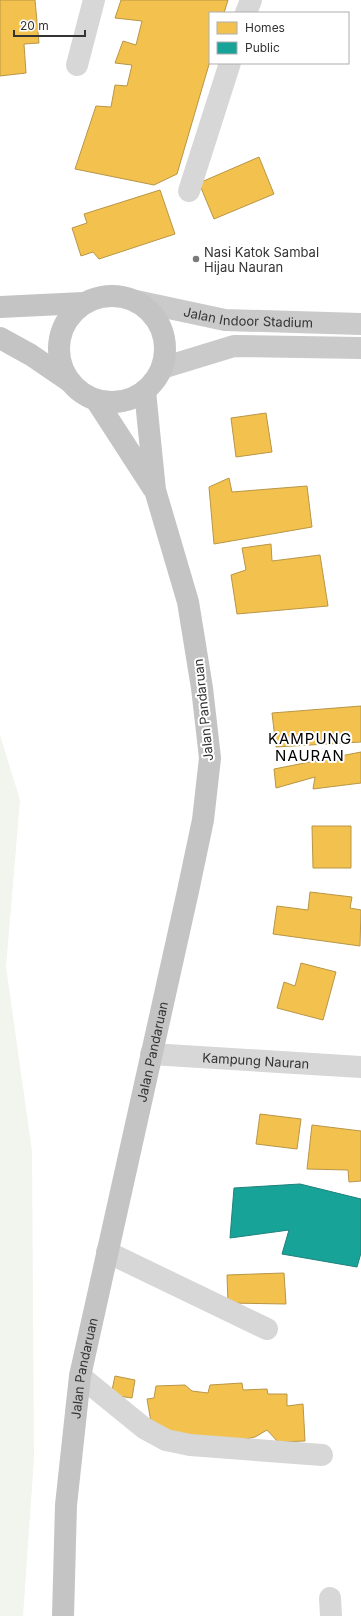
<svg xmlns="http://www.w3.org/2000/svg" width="361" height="1616" font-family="Inter,sans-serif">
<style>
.green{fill:#f1f5ed}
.homes{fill:#f2c14e;stroke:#b99646}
.public{fill:#17a398;stroke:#1f817a}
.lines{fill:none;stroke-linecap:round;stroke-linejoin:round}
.minor{stroke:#d7d7d7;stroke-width:22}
.major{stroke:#cacaca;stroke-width:22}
.highway{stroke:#c4c4c4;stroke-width:22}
.poi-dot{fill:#7a7a7a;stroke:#fff;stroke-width:1.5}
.labels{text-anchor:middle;stroke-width:4;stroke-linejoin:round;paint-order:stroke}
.poi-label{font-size:13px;fill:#333;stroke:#fff;text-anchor:start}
.street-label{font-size:13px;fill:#333;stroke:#fff}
.quarter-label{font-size:15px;letter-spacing:1px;fill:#000;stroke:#fff}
</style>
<rect width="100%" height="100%" fill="#fff"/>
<polygon class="green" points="0,735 20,800 6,967 32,1151 34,1458 23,1616 0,1616"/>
<g class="homes">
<polygon points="0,0 35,0 39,43 24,44 26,73 0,76"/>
<polygon points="121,0 228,0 224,13 210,13 210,61 177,174 154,185 75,169 96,106 111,107 115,85 127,86 132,65 115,63 123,41 136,45 142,21 115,18"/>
<polygon points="259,157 274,194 214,219 199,183"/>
<polygon points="160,190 175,234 99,259 93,252 81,256 72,228 87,223 84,214"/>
<polygon points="266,413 272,452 236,457 231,418"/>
<polygon points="229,478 232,492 307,486 312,527 214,544 209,487"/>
<polygon points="271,544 272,561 320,555 328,606 237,614 231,575 246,570 242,548"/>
<polygon points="361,706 361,742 276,747 272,713"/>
<polygon points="361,752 361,783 313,789 315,777 276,788 274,769"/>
<polygon points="312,826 351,826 351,868 313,868"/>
<polygon points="310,892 352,897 350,908 361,910 360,946 273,934 277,906 308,910"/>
<polygon points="301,963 336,972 323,1020 277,1008 284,982 295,986"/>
<polygon points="260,1114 301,1119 297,1149 256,1144"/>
<polygon points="312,1125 361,1131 361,1181 349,1182 348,1170 307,1169"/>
<polygon points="284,1273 286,1304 228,1303 227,1275"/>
<polygon points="115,1376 135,1380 132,1398 111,1395"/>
<polygon points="242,1383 243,1390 267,1389 268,1394 287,1394 287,1406 303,1404 305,1441 278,1442 267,1430 255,1437 237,1441 158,1431 151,1422 147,1399 154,1398 156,1386 185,1385 192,1391 208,1393 210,1385"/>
</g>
<polygon class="public" points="300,1184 361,1199 361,1253 357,1267 282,1254 289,1230 230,1238 234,1188"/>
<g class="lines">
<g class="minor">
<polyline points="246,13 251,0"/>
<polyline points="77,65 94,0"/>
<polyline points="189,191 230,63"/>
<path id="s1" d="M151 1054 361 1067"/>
<polyline points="107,1252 267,1329"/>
<polyline points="80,1376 144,1428 166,1440 190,1445 322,1455"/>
<polyline points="330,1598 331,1616"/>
</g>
<g class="major">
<path id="s2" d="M136 301 225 320 361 324"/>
<polyline points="162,368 234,346 361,348"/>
</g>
<g class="highway">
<circle cx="112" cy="349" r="53"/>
<polyline points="0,307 83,303"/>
<polyline points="0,338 31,355 69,381"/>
<polyline points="96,400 153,488"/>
<path id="s3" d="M63 1616 66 1505 80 1376 188 891 203 820 210 758 202 688 188 602 155 490 145 391"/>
</g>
</g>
<circle class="poi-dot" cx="196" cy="259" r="4"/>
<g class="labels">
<g class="poi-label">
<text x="204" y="257">Nasi Katok Sambal<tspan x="204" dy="15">Hijau Nauran</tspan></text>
</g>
<g class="street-label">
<text dy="5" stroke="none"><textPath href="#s2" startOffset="114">Jalan Indoor Stadium</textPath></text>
<text transform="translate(203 710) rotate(-96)" y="5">Jalan Pandaruan</text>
<text dy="5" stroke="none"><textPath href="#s3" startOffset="573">Jalan Pandaruan</textPath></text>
<text dy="5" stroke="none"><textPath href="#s1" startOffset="105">Kampung Nauran</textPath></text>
<text dy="5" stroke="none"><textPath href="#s3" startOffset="249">Jalan Pandaruan</textPath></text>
</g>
<g class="quarter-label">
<text x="310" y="744">KAMPUNG<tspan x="310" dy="17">NAURAN</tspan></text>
</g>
</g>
<rect x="209" y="12" width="140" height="52" fill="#ffffff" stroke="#adadad"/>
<rect x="217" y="22" width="20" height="12" fill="#f2c14e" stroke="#adadad"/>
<text x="245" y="32" font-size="12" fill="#333333">Homes</text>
<rect x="217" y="42" width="20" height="12" fill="#17a398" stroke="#adadad"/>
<text x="245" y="52" font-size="12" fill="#333333">Public</text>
<path d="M14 30v6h71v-6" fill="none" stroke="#333333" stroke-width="2"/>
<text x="20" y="30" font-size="12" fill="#333333" stroke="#ffffff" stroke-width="3" paint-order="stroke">20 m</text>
</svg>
